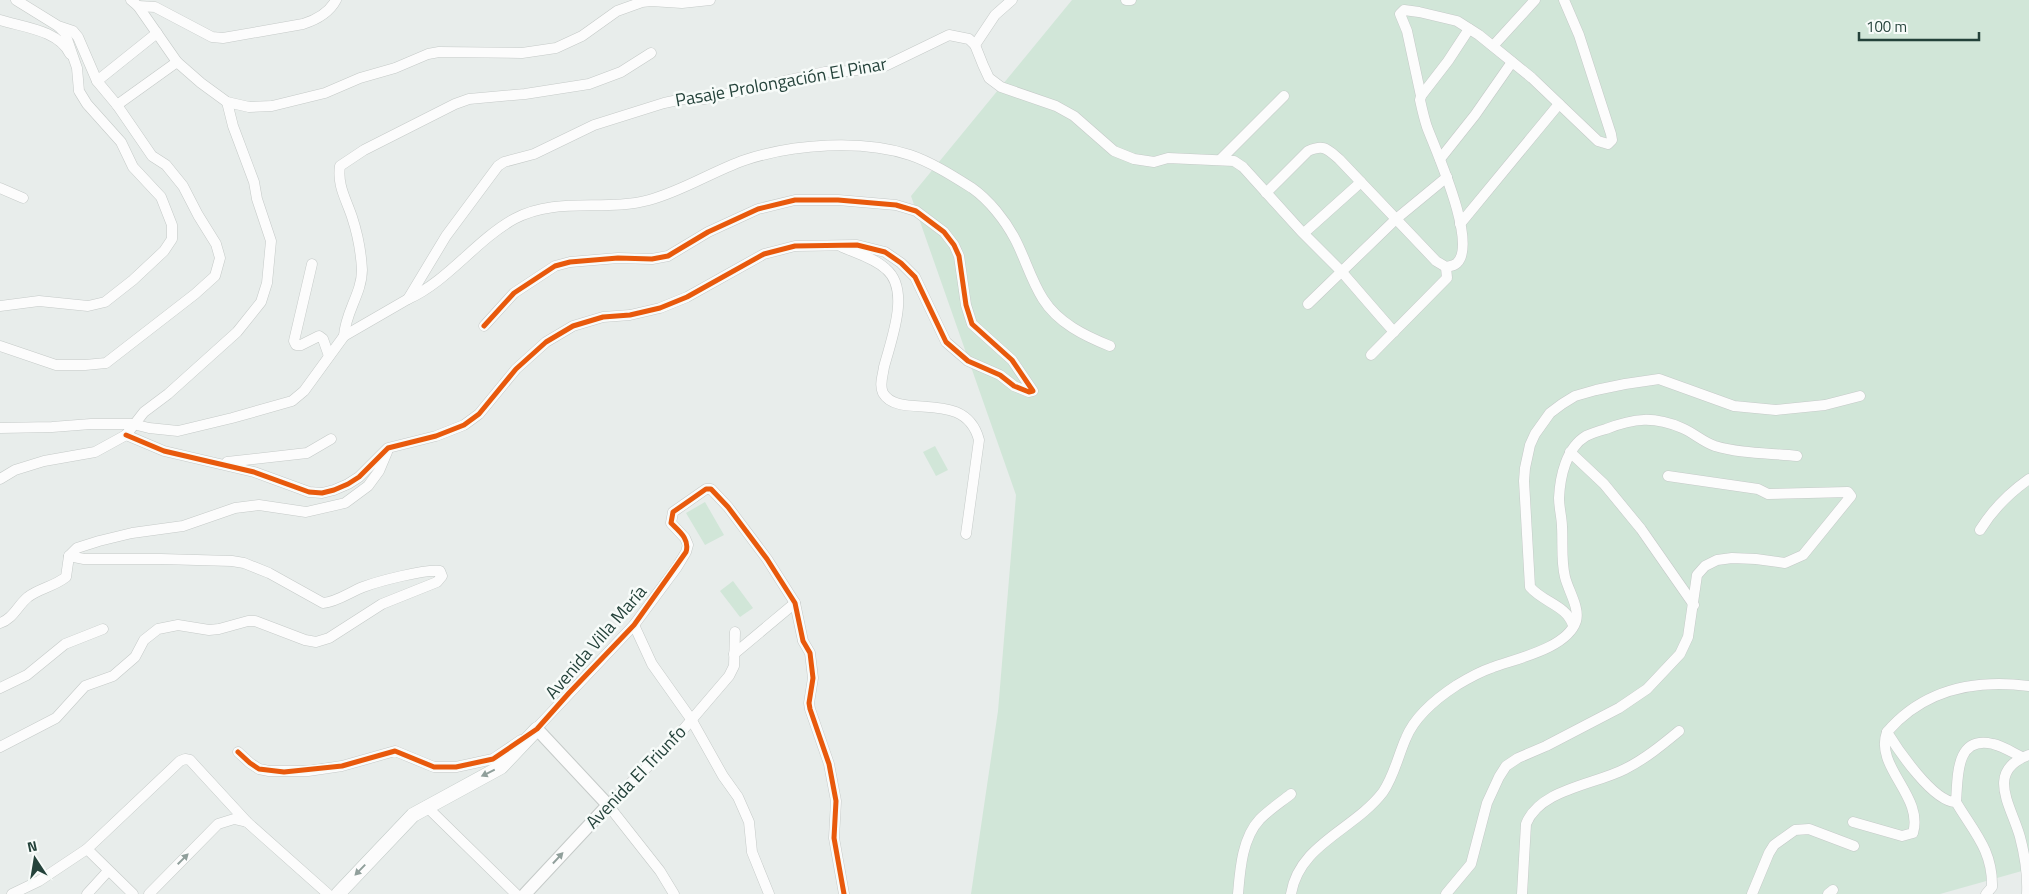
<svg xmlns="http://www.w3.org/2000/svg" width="2029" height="894" font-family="'Titillium Web',sans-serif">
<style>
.green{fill:#d1e6d8}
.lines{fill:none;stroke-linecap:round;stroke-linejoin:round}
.minor-casing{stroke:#c5cac8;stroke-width:11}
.tertiary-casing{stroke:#c5cac8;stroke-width:14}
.secondary-casing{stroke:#c3cbc8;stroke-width:15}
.minor{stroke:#fcfcfc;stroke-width:10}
.tertiary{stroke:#fcfcfc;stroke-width:12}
.secondary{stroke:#fcfcfc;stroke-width:14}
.cycleway-casing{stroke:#f7fbf9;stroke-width:8}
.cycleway{stroke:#e8590c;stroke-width:5}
.oneway{fill:#909f9b}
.labels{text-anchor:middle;stroke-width:5;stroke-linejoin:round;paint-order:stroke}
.street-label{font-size:18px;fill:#24423a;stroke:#f7fbf9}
</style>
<rect width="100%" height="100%" fill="#e8edeb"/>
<g class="green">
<polygon points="1072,0 2029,0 2029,869 1940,894 971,894 998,711 1016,495 911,196"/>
<polygon points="935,446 948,470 936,476 923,452"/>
<polygon points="705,502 724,535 705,545 686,513"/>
<polygon points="733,581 753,608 740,617 720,591"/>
</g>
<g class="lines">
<defs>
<g id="minor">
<polyline points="131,0 138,6 177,62 201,83 227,102 249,107 272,106 325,93 360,78 395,68 428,54 439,52 522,53 556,48 582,36 617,11 642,2 651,1 682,3 710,0"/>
<polyline points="1126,0 1131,0"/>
<path d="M138 6 155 7 212 37 223 38 303 24C316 20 329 13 336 0"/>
<path d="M0 20C22 27 59 30 70 54"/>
<polyline points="975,45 995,15 1012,0"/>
<polyline points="1493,46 1535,0"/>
<polyline points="97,81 157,33"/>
<polyline points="1421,96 1448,61 1469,29"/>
<polyline points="117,105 177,62"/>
<polyline points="1440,159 1475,115 1512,62"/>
<polyline points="1220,160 1284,96"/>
<polyline points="0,188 23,198"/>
<path d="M1266 193 1308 151C1324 144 1327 149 1339 159L1436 261 1446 267C1450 266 1454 266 1457 263 1478 243 1436 151 1427 127 1424 118 1422 109 1420 100L1421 96 1407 31 1400 14 1404 10 1419 12 1457 21 1479 35 1532 78 1598 141 1608 144 1612 140 1611 134 1579 35 1564 0"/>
<polyline points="1460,224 1559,104"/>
<polyline points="1304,233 1361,182"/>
<path d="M842 247C856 253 874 258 886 269 911 290 891 340 884 367 883 375 879 385 883 393 899 421 965 387 979 440L966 534"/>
<polyline points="312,264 294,341 296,345 301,345 319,336 323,339 329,356"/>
<path d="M408 299C448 281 475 241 514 219 556 196 605 212 649 200 683 191 713 171 745 160 793 144 862 139 910 155 931 162 953 176 972 188 989 200 1005 220 1015 239 1025 258 1031 280 1043 299 1058 323 1085 336 1110 346"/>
<polyline points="1308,304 1396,219 1447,177"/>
<polyline points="0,306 39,301 88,306 105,302 133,280 164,251 172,239 172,225 161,197 133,167 121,142 87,104 79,91 77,68 65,33 59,27"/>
<path d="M344 336C345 313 362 293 362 270 361 251 358 235 352 217 346 199 337 185 340 166L364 150 455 104 469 99 525 94 589 84 621 72 651 53"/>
<polyline points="0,346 56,365 85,365 106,363 195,294 215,276 220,258 216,244 198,215 183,186 166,165 152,156 117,105 97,81 78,37 73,31 58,26 16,0"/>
<polyline points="1371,355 1447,278 1446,267"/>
<polyline points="0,428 52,427 91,424 133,424 149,428 178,431 232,418 292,401 304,391 344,336 408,299 446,236 498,166 504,162 534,154 594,125 664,103 683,99 705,99 825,72 849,71 885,66 949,35 969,39 975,45 983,65 989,78 1001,87 1056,106 1074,116 1114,151 1134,159 1154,162 1168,158 1234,161 1243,167 1301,231 1341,271 1394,332"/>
<polyline points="126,435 164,451 254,472 309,492 322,493 334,490 348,484 359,477 388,448 436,436 464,425 479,414 516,369 546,342 573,326 603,317 630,315 660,308 687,297 764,254 795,246 857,245 885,252 901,263 915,277 946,342 968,361 1000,375 1014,386 1029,392 1033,391 1012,360 972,324 966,305 959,256 954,245 944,232 916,211 896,205 838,200 795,200 758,209 708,232 668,256 652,259 618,258 570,262 555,266 514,293 484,326"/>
<polyline points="1570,452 1604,484 1641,529 1694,605"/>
<polyline points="227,462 307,453 331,439"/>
<polyline points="0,479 15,470 44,461 95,452 126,435 144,412 168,394 237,332 261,302 267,283 271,241 257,199 254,182 233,126 227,102"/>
<path d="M1980 530C1993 509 2009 493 2029 479"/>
<path d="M0 623C13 619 18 605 28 597 40 588 53 587 66 577L69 556 77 548 99 541 132 533 183 526 235 508 259 505 306 512 345 503 368 486 379 471 387 452"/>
<polyline points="634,625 652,664 691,719 723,776 738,797 749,822 752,852 769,894"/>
<path d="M1573 625C1566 605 1544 603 1530 587L1524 481 1525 468 1530 445 1535 434 1550 413 1562 404 1575 396 1596 390 1625 384 1659 379 1734 406 1776 410 1825 405 1860 396"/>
<polyline points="734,654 795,603"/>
<polyline points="0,688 27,675 65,644 103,629"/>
<polyline points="533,732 634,625 677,567 686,552 688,545 685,538 671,523 673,512 706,489 711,489 728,507 767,559 795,603 803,641 810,653 813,678 809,703 810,709 829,764 836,801 834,838 844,894"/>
<path d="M0 747 56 718 85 686 113 676 135 657 144 640 158 629 178 625 209 630 219 629 248 621H255L305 640 316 642 329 638 382 604 437 582 442 576 440 571C425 569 379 581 363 587 350 592 337 602 323 603L269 573 244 563 232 561 161 559H84L69 556"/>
<polyline points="238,752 250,763 259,769 269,771 308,771 342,766 395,751 434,767 456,767 493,759 521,740"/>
<path d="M2022 757C2013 753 2003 746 1993 744 1955 735 1958 777 1956 802 1934 803 1898 750 1887 732 1924 689 1974 679 2029 686"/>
<path d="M1956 802C1973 831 1993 850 1992 887L1986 894"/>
<polyline points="426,806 516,894"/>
<path d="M1853 822 1902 836 1913 833C1924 796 1874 767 1887 732"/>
<polyline points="87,849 133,894"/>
<polyline points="12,894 39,881 87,849 180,761 185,759 190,760 247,822 328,894"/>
<polyline points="87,894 108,871"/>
<polyline points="149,894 218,824 234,819 247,822"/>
<polyline points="674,894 660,871 608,805 670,745 729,676 734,666 735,632"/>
<path d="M1238 894C1240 870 1242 838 1260 819 1269 810 1281 802 1291 794"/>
<path d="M1291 894C1299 844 1354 830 1383 792 1394 776 1398 756 1406 738 1415 716 1437 698 1457 685 1467 679 1479 672 1491 668 1514 659 1567 649 1576 621 1580 608 1568 590 1565 577 1561 561 1563 544 1562 527 1562 518 1559 508 1559 498 1560 477 1566 448 1586 436 1592 433 1599 431 1606 429 1634 418 1654 416 1682 428 1694 433 1703 442 1715 446 1741 454 1771 453 1797 456"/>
<polyline points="1446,894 1471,864 1487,803 1499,777 1506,766 1518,758 1546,746 1619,708 1647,689 1680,654 1688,637 1697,575 1705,566 1717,560 1732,558 1756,559 1785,563 1803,555 1851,496 1848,492 1768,494 1758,489 1668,476"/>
<path d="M1522 894 1526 824C1540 789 1594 785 1625 769 1645 759 1662 745 1679 731"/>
<polyline points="1752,894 1769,853 1774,845 1795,830 1809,829 1854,846"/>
<polyline points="1828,894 1833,890"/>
<path d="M2027 894C2028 874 2025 856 2020 837 2012 807 1984 771 2029 755"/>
</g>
<polyline id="tertiary" points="525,894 608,805 537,729"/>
<polyline id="secondary" points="338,894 413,815 501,767 537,729"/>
</defs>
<use href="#minor" class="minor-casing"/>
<use href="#tertiary" class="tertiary-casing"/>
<use href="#secondary" class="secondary-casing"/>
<use href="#minor" class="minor"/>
<use href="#tertiary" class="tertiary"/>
<use href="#secondary" class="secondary"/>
<defs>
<g id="cycleway">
<polyline points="126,435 164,451 254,472 309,492 322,493 334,490 348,484 359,477 388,448 436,436 464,425 479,414 516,369 546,342 573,326 603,317 630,315 660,308 687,297 764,254 795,246 857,245 885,252 901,263 915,277 946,342 968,361 1000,375 1014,386 1029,392 1033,391 1012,360 972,324 966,305 959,256 954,245 944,232 916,211 896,205 838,200 795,200 758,209 708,232 668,256 652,259 618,258 570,262 555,266 514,293 484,326"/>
<path d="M238 752 250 763 259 769 284 772 342 766 395 751 434 767H456L493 759 537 729 569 693 634 625 686 552C690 539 679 531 671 523L673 512 706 489H711L728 507 767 559 795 603 803 641 810 653 813 678 809 703 810 709 829 764 836 801 834 838 844 894"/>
</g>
</defs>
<use href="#cycleway" class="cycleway-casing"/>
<use href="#cycleway" class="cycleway"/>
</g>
<defs><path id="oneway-solid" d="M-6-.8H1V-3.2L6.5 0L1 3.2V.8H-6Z" transform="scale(1.25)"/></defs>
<g class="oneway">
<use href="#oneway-solid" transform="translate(488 773) rotate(154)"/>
<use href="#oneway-solid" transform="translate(558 858) rotate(-47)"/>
<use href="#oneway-solid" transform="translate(183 859) rotate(-45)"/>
<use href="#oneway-solid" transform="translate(360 870) rotate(134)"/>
</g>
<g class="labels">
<g class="street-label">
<text transform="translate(781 82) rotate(-10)" y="6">Pasaje Prolongación El Pinar</text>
<text transform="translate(596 642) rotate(-49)" y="6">Avenida Villa María</text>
<text transform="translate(636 777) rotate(-46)" y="6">Avenida El Triunfo</text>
</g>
</g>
<g transform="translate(35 859) rotate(348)" stroke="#f7fbf9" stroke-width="4" paint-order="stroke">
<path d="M0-4L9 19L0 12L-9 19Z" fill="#24423a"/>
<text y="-8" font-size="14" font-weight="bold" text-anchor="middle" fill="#24423a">N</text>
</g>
<path d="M1859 32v8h120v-8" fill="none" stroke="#24423a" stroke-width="2.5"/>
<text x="1866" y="32" font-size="15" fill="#24423a" stroke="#f7fbf9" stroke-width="4" paint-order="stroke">100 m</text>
</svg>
